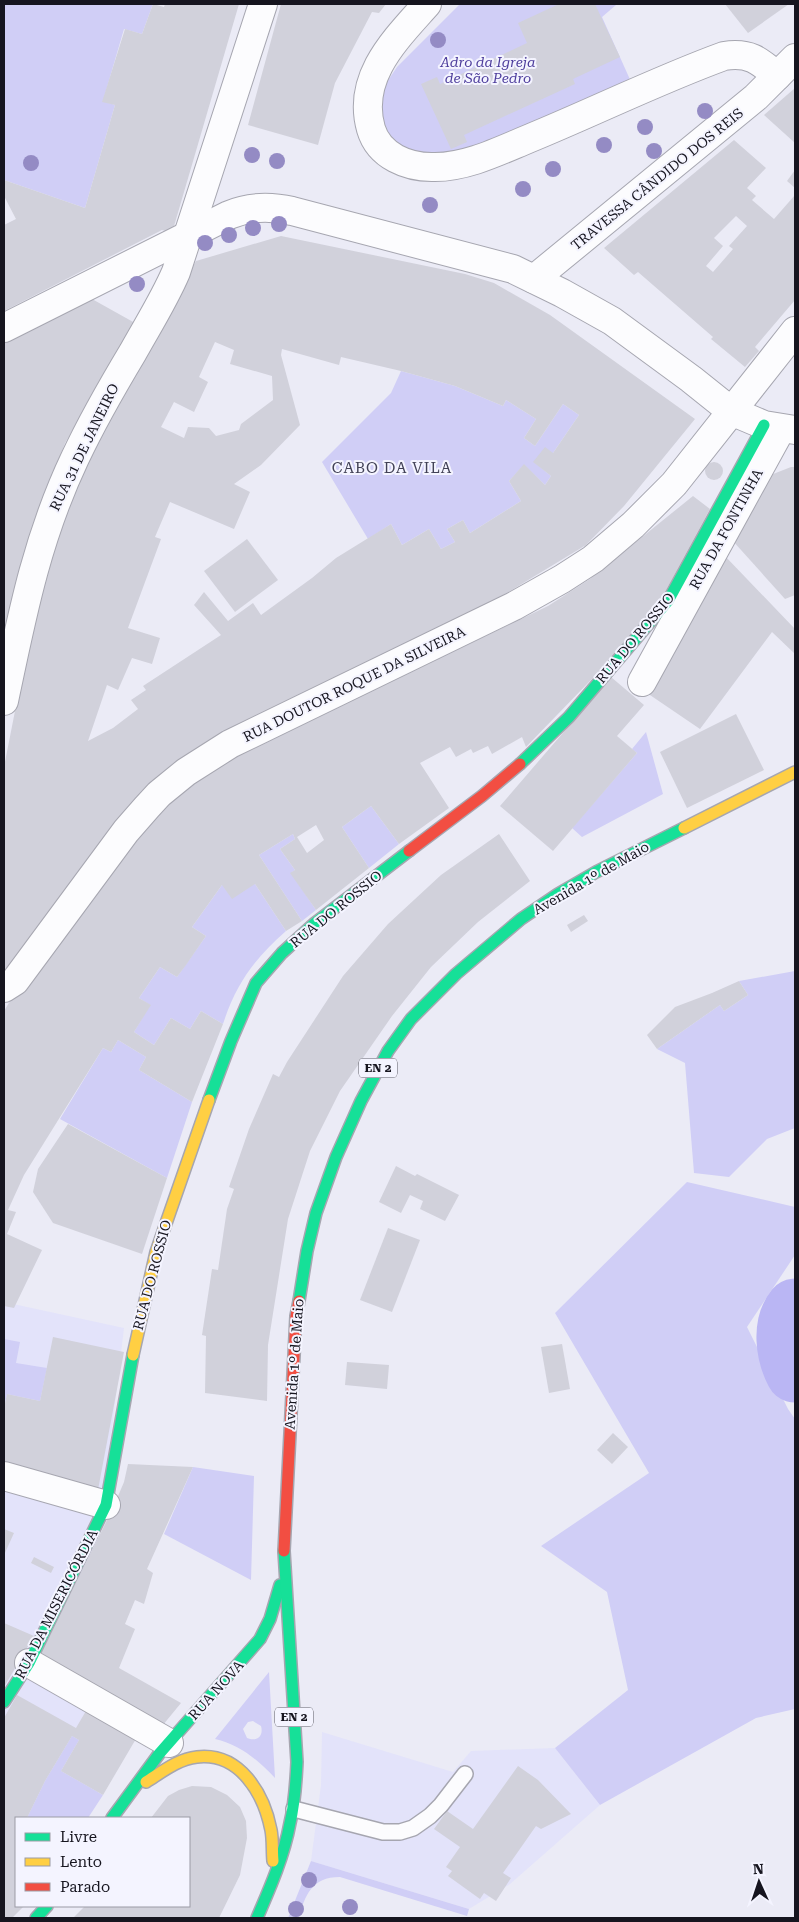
<svg xmlns="http://www.w3.org/2000/svg" width="799" height="1922" font-family="'Roboto Serif',serif">
<style>
.built{fill:#e3e3fa}
.green{fill:#d0cef6;fill-rule:evenodd}
.lines{fill:none;stroke-linecap:round;stroke-linejoin:round}
.river{stroke:#bab6f4;stroke-width:59}
.building{fill:#d1d1db;fill-rule:evenodd}
.lane-casing{stroke:#a6a6b0;stroke-width:18}
.street-casing{stroke:#a6a6b0;stroke-width:30}
.fast-casing{stroke:#a6a6b0;stroke-width:14}
.slow-casing{stroke:#a6a6b0;stroke-width:14}
.jam-casing{stroke:#a6a6b0;stroke-width:14}
.lane{stroke:#fcfcfe;stroke-width:15}
.street{stroke:#fcfcfe;stroke-width:28}
.fast{stroke:#16e098;stroke-width:11}
.slow{stroke:#ffcf43;stroke-width:11}
.jam{stroke:#f24e42;stroke-width:11}
.tree{fill:#948bc4}
.labels{text-anchor:middle;stroke-width:4;stroke-linejoin:round;paint-order:stroke}
.shield{fill:#f4f4ff;stroke:#595862;stroke-width:1}
.shield-label{font-size:12px;font-weight:bold;fill:#16151f}
.park-label{font-size:14px;font-style:italic;fill:#4d3d9c;stroke:#f4f4ff}
.street-label{font-size:14px;fill:#16151f;stroke:#f4f4ff}
.neighbourhood-label{font-size:15px;letter-spacing:1px;fill:#414156;stroke:#f4f4ff}
</style>
<rect width="100%" height="100%" fill="#ebebf6"/>
<g class="built">
<polygon points="4,1302 124,1328 79,1700 136,1733 82,1818 16,1818 16,1906 21,1906 9,1918 4,1918"/>
<polygon points="322,1732 453,1772 471,1751 555,1748 600,1805 510,1884 469,1909 311,1861 321,1785"/>
</g>
<g class="green">
<polygon points="4,4 153,4 142,34 124,29 103,101 115,105 85,208 4,180"/>
<polygon points="460,4 614,4 616,5 602,17 632,84 582,107 466,149 426,158 392,142 383,125 381,111 383,93 387,82 397,67"/>
<polygon points="401,371 455,386 503,406 506,400 536,419 524,438 535,446 563,404 579,415 553,453 534,462 551,476 545,485 524,465 509,481 521,501 470,533 463,520 447,529 455,542 441,549 429,529 402,545 391,524 368,539 322,462 391,393"/>
<polygon points="646,732 663,794 582,837 572,828 637,753 632,749"/>
<polygon points="371,806 399,844 369,868 342,827"/>
<polygon points="293,834 295,839 280,849 295,870 291,873 316,910 302,921 259,855"/>
<path d="M255 884 286 931C254 959 236 984 223 1024L201 1011 190 1029 171 1018 154 1045 134 1032 150 1005 139 998 160 967 177 977 206 936 192 927 222 885Z"/>
<polygon points="795,971 795,1128 767,1139 729,1177 694,1173 685,1063 657,1049 720,1005 724,1011 748,995 739,981"/>
<polygon points="118,1040 146,1057 139,1070 192,1102 167,1178 60,1119 103,1048 111,1052"/>
<polygon points="687,1182 795,1207 795,1255 747,1327 788,1409 795,1419 795,1709 756,1718 600,1805 555,1748 628,1690 607,1592 541,1546 649,1473 555,1313"/>
<polygon points="4,1339 20,1342 16,1363 47,1368 40,1401 7,1394 5,1403 4,1403"/>
<polygon points="193,1467 254,1476 251,1580 164,1534"/>
<path d="M269 1672 275 1778C257 1759 240 1745 215 1739ZM253 1721 261 1726C264 1737 256 1742 247 1738L243 1729 248 1722Z"/>
<polygon points="72,1736 79,1740 61,1771 103,1795 88,1818 27,1818 45,1781"/>
<path d="M311 1861 469 1909 467 1916 340 1877C311 1877 306 1895 298 1918H288Z"/>
</g>
<g class="lines">
<path class="river" d="M795 1308C781 1325 785 1354 795 1373"/>
</g>
<g class="building">
<polygon points="153,4 164,7 165,4 239,4 172,233 162,230 4,311 4,225 16,219 4,196 4,180 85,208 115,105 102,102 125,29 142,34"/>
<polygon points="281,4 386,4 379,13 372,12 335,83 318,145 248,125"/>
<polygon points="559,4 595,4 620,57 573,79 575,84 464,135 467,142 451,149 421,84 437,77 440,84 527,43 518,23"/>
<polygon points="725,4 789,4 748,33"/>
<polygon points="795,88 795,143 764,115"/>
<path d="M734 140 766 168 747 188 756 196 752 200 774 219 795 195V300L755 347 759 351 745 367 711 339 713 337 638 272 634 275 604 248ZM736 216 747 226 729 246 733 249 713 272 706 266 723 246 714 238Z"/>
<polygon points="795,170 795,188 787,181"/>
<path d="M281 236 465 274 494 283 550 315 695 419 624 506 586 545 477 611 232 734 50 922 31 935 26 955 4 979V767L15 711 55 533 101 434 196 261ZM215 342 234 350 230 364 272 376 273 400 241 424 239 430 216 436 209 428 188 427 184 438 161 427 174 402 194 412 208 382 199 377ZM282 349 339 365 341 357 401 371 455 386 503 406 506 400 536 419 524 438 535 446 563 404 579 415 553 453 545 447 533 462 551 476 545 485 524 464 509 481 521 501 470 533 463 520 447 529 455 542 441 549 429 529 402 545 391 524 336 558 312 578 261 615 253 603 228 621 204 592 194 605 221 635 143 686 146 690 131 700 138 709 113 728 88 741 107 685 118 690 132 658 152 664 160 638 128 628 161 539 155 537 170 502 234 529 250 492 234 484 261 465 300 425 281 355Z"/>
<polygon points="92,299 135,323 65,443 38,514 4,645 4,342"/>
<circle cx="714" cy="471" r="9"/>
<polygon points="791,467 795,467 795,595 785,599 732,540 763,478"/>
<path d="M693 496 710 509 651 618 526 747 522 737 492 754 488 746 473 753 471 749 456 757 450 747 420 763 449 808 399 844 371 806 342 827 369 868 316 910 290 873 295 870 280 849 295 839 293 834 259 855 302 921 286 931 255 884 232 899 222 885 192 927 206 936 186 965 177 977 160 967 139 998 151 1005 134 1032 154 1045 171 1018 190 1029 201 1011 223 1024 192 1102 139 1070 146 1057 118 1040 111 1052 103 1048 24 1175 8 1210 16 1212 7 1234 42 1250 14 1308 4 1306V1011L15 993 142 825 190 785 243 752 548 606 590 579ZM316 825 324 840 307 853 297 837Z"/>
<polygon points="247,539 278,580 235,612 204,571"/>
<polygon points="724,555 795,629 795,654 772,632 700,729 647,693"/>
<polygon points="611,677 644,705 617,736 637,753 553,851 500,806"/>
<polygon points="736,714 764,770 687,808 660,752"/>
<polygon points="499,834 530,881 478,922 431,967 392,1016 340,1091 310,1151 288,1219 268,1345 267,1401 205,1393 206,1336 202,1335 212,1269 218,1270 227,1209 234,1189 229,1187 249,1129 273,1074 279,1077 287,1062 343,976 388,924 441,875"/>
<polygon points="584,915 588,921 571,932 567,925"/>
<polygon points="739,981 748,995 724,1011 720,1005 657,1049 647,1035 675,1007 712,993"/>
<polygon points="68,1124 167,1178 142,1254 53,1223 33,1192 38,1169"/>
<polygon points="396,1166 415,1176 417,1174 459,1195 445,1221 420,1209 423,1201 410,1195 401,1213 379,1202"/>
<polygon points="388,1228 420,1240 392,1312 360,1300"/>
<polygon points="53,1337 124,1352 97,1495 4,1468 4,1403 5,1403 7,1394 40,1401"/>
<polygon points="562,1344 570,1389 549,1393 541,1347"/>
<polygon points="347,1362 389,1365 387,1389 345,1385"/>
<polygon points="613,1433 628,1447 612,1464 597,1450"/>
<polygon points="128,1464 193,1467 147,1569 153,1573 144,1604 135,1600 125,1624 135,1629 119,1668 181,1703 158,1731 37,1661 113,1508 124,1482"/>
<polygon points="4,1529 14,1533 4,1555"/>
<polygon points="34,1557 54,1567 51,1573 31,1563"/>
<polygon points="4,1623 34,1636 4,1687"/>
<polygon points="17,1695 76,1728 90,1704 140,1732 103,1795 61,1771 79,1740 72,1736 45,1781 27,1818 16,1818 16,1906 24,1906 12,1918 4,1918 4,1718"/>
<polygon points="518,1766 538,1780 571,1814 541,1829 536,1826 503,1873 511,1878 496,1901 484,1893 480,1899 448,1876 452,1871 446,1867 460,1847 434,1829 447,1811 473,1829"/>
<polygon points="192,1786 211,1787 227,1795 240,1807 246,1821 247,1838 240,1875 219,1918 73,1918 85,1906 189,1906 189,1818 151,1818 168,1796 179,1790"/>
</g>
<g class="lines">
<defs>
<polyline id="lane" points="294,1809 383,1832 400,1832 413,1828 430,1816 441,1805 465,1774"/>
<g id="street">
<path d="M427 4C396 39 356 77 371 129 379 156 408 168 435 167 467 167 499 151 528 139 594 112 658 80 724 56 749 52 759 60 777 76"/>
<polyline points="534,279 756,97 795,58"/>
<path d="M4 328 229 215C250 206 270 206 292 211L513 269 562 293 612 321 691 379 731 411 764 425 795 430"/>
<polyline points="642,682 781,429"/>
<path d="M4 701C22 615 37 538 75 458 92 422 112 387 133 352 148 325 164 300 176 272L263 4"/>
<polyline points="4,988 15,981 126,831 147,807 159,794 186,772 230,744 514,606 562,579 593,559 633,525 674,484 795,331"/>
<polyline points="4,1476 106,1505"/>
<polyline points="29,1663 169,1743"/>
</g>
<g id="fast">
<polyline points="520,764 569,717 668,601 764,425"/>
<polyline points="209,1100 231,1041 256,983 282,953 315,923 409,851"/>
<polyline points="299,1301 307,1251 316,1213 336,1157 361,1101 388,1051 411,1019 456,974 521,919 558,894 596,872 684,828"/>
<polyline points="4,1702 29,1663 106,1505 133,1355"/>
<polyline points="112,1818 159,1754 260,1639 270,1619 280,1585"/>
<polyline points="36,1918 47,1906"/>
<path d="M257 1918C270 1888 284 1856 290 1823 295 1803 296 1783 297 1762L284 1551"/>
</g>
<g id="slow">
<polyline points="684,828 795,772"/>
<polyline points="133,1355 156,1252 209,1100"/>
<path d="M146 1782C162 1772 178 1759 197 1757 240 1752 264 1794 271 1830 273 1840 272 1851 273 1861"/>
</g>
<g id="jam">
<polyline points="409,851 482,796 520,764"/>
<polyline points="284,1551 296,1316 299,1301"/>
</g>
</defs>
<use href="#lane" class="lane-casing"/>
<use href="#street" class="street-casing"/>
<use href="#fast" class="fast-casing"/>
<use href="#slow" class="slow-casing"/>
<use href="#jam" class="jam-casing"/>
<use href="#lane" class="lane"/>
<use href="#street" class="street"/>
<use href="#fast" class="fast"/>
<use href="#slow" class="slow"/>
<use href="#jam" class="jam"/>
</g>
<g class="tree">
<circle cx="438" cy="40" r="8"/>
<circle cx="705" cy="111" r="8"/>
<circle cx="645" cy="127" r="8"/>
<circle cx="604" cy="145" r="8"/>
<circle cx="654" cy="151" r="8"/>
<circle cx="252" cy="155" r="8"/>
<circle cx="277" cy="161" r="8"/>
<circle cx="31" cy="163" r="8"/>
<circle cx="553" cy="169" r="8"/>
<circle cx="523" cy="189" r="8"/>
<circle cx="430" cy="205" r="8"/>
<circle cx="279" cy="224" r="8"/>
<circle cx="253" cy="228" r="8"/>
<circle cx="229" cy="235" r="8"/>
<circle cx="205" cy="243" r="8"/>
<circle cx="137" cy="284" r="8"/>
<circle cx="309" cy="1880" r="8"/>
<circle cx="350" cy="1907" r="8"/>
<circle cx="296" cy="1909" r="8"/>
</g>
<g class="labels">
<g class="shield">
<rect x="359" y="1058.5" width="38" height="19" rx="4"/>
<rect x="275" y="1707.5" width="38" height="19" rx="4"/>
</g>
<g class="shield-label">
<text x="378" y="1072">EN 2</text>
<text x="294" y="1721">EN 2</text>
</g>
<g class="park-label">
<text x="488" y="67">Adro da Igreja<tspan x="488" dy="16">de São Pedro</tspan></text>
</g>
<g class="street-label">
<text transform="translate(657 179) rotate(-39)" y="5">TRAVESSA CÂNDIDO DOS REIS</text>
<text transform="translate(84 447) rotate(-64)" y="5">RUA 31 DE JANEIRO</text>
<text transform="translate(726 529) rotate(-61)" y="5">RUA DA FONTINHA</text>
<text transform="translate(635 638) rotate(-50)" y="5">RUA DO ROSSIO</text>
<text transform="translate(354 684) rotate(-26)" y="5">RUA DOUTOR ROQUE DA SILVEIRA</text>
<text transform="translate(591 878) rotate(-30)" y="5">Avenida 1º de Maio</text>
<text transform="translate(336 909) rotate(-39)" y="5">RUA DO ROSSIO</text>
<text transform="translate(152 1275) rotate(-75)" y="5">RUA DO ROSSIO</text>
<text transform="translate(294 1364) rotate(-86)" y="5">Avenida 1º de Maio</text>
<text transform="translate(56 1604) rotate(-63)" y="5">RUA DA MISERICÓRDIA</text>
<text transform="translate(216 1690) rotate(-48)" y="5">RUA NOVA</text>
</g>
<g class="neighbourhood-label">
<text x="392" y="473">CABO DA VILA</text>
</g>
</g>
<rect width="799" height="1922" fill="none" stroke="#16151f" stroke-width="10"/>
<rect x="15" y="1817" width="175" height="90" fill="#f4f4ff" stroke="#9b9ba5"/>
<rect x="25" y="1833" width="25" height="8" fill="#16e098" stroke="#9b9ba5"/>
<text x="60" y="1842" font-size="15" fill="#16151f">Livre</text>
<rect x="25" y="1858" width="25" height="8" fill="#ffcf43" stroke="#9b9ba5"/>
<text x="60" y="1867" font-size="15" fill="#16151f">Lento</text>
<rect x="25" y="1883" width="25" height="8" fill="#f24e42" stroke="#9b9ba5"/>
<text x="60" y="1892" font-size="15" fill="#16151f">Parado</text>
<g transform="translate(759 1882) rotate(357)" stroke="#f4f4ff" stroke-width="4" paint-order="stroke">
<path d="M0-4L9 19L0 12L-9 19Z" fill="#16151f"/>
<text y="-8" font-size="14" font-weight="bold" text-anchor="middle" fill="#16151f">N</text>
</g>
</svg>
